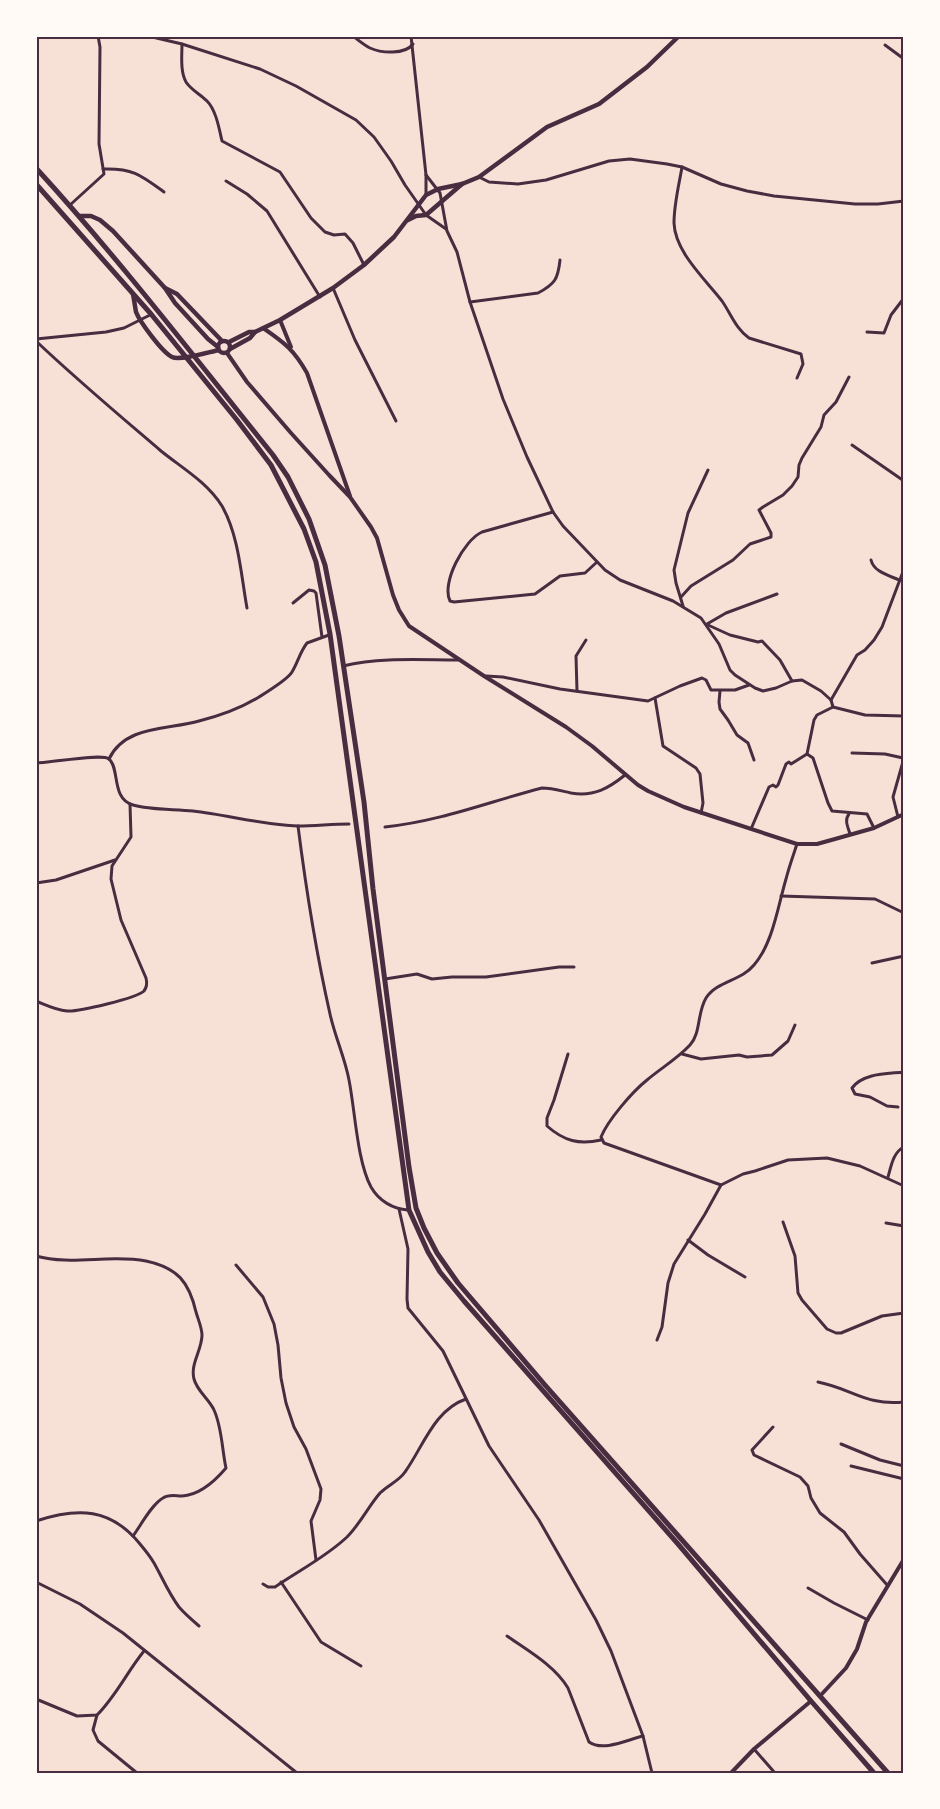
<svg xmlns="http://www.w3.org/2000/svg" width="940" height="1809" font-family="Quicksand,sans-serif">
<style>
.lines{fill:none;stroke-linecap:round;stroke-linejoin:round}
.minor{stroke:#4a2c40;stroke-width:3}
.tertiary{stroke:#4a2c40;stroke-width:4}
.secondary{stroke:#4a2c40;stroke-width:4.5}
.trunk{stroke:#4a2c40;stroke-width:5}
.neatline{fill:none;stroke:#4a2c40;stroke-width:2}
</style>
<rect width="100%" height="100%" fill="#f7e1d7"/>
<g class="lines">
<g class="minor">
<polyline points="148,36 182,44 260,69 296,86 356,120 374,137 391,161 405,185 426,215 446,229"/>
<path d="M353 36C358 40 364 45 370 48 381 53 405 55 413 44"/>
<polyline points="411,36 426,175 426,195"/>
<path d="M182 44C182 55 180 71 186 82 191 90 200 94 207 101 216 110 219 128 222 141L280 172 311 218 325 232 334 235 345 234 353 243 364 265"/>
<polyline points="885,45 904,59"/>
<path d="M682 167C679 185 674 204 674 223 675 252 705 279 722 301 731 314 736 329 749 338L801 354 803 364 797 378"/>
<path d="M103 169C133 168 141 175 164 192"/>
<polyline points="426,175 440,193 447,231 457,252 470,302 503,399 527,457 553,512 563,526 605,570 620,580 673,601 701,618 719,644 730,670 735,675 755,688 763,691 776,688 792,681 802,680 821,691 831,700 833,707 865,715 904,716"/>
<polyline points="479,177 489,182 518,184 546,180 609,161 630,159 667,164 682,167 721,184 747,191 774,196 855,204 878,204 904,201"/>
<polyline points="226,181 247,194 267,211 320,297"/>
<polyline points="70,205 104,174 99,144 100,47 98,36"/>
<polyline points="333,288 355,340 396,421"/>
<path d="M470 302 538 293C555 284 558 279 560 260"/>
<polyline points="867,332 884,333 891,315 904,298"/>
<polyline points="36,339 106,332 124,328 150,315"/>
<path d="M36 341C76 379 119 415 161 451 182 468 207 482 222 506 239 536 241 575 247 608"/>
<polyline points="852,445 904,481"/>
<path d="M553 512 482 532C464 540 441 583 450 601L454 602 535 594 560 576 585 573 597 562"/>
<path d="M871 560C874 572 888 575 899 580"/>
<polyline points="681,597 691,586 733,560 750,544 771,537 771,533 759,510 763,507 783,495 792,486 798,477 799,465 802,458 821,427 824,415 836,402 849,377"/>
<polyline points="293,603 309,590 314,591 316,593 322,637"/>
<polyline points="683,606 676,583 674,570 688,513 708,470"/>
<polyline points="707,624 726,613 777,594"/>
<polyline points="708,625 730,635 758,642 762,641 780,660 792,681"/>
<path d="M343 666C381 657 420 660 458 660"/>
<polyline points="486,676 503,677 560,689 648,701 680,686 702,678 706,680 711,690 735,690 749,685"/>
<polyline points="577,691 576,656 586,640"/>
<polyline points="720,691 719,702 720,709 728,720 737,735 748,743 754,760"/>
<polyline points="655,698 663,746 696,768 700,774 703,803 701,813"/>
<polyline points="831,700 857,655 865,650 874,640 882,627 904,569"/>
<polyline points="852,753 885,754 903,758"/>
<polyline points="807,754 813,758 828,803 832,811 867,814 874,828"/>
<path d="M109 759C125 725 168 730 199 721 219 716 241 708 259 697 267 692 288 679 292 672 298 662 300 652 307 643L329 635"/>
<path d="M36 763C48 763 102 753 109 759 120 768 111 799 133 805 150 810 175 809 193 811 228 815 263 825 298 826 315 826 332 824 349 824"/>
<path d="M849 814C844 820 848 827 850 834"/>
<polyline points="898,817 893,797 904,758"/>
<path d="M298 826C306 889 316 952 330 1014 335 1037 345 1058 349 1080 355 1110 357 1161 371 1187 379 1201 393 1209 408 1210"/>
<path d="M385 827C441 821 488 802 542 788 553 788 561 791 571 793 594 797 609 788 625 775"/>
<polyline points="751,829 769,787 773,785 776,787 778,785 786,764 789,762 791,764 807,754 814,720 817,715 833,707"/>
<polyline points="36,883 56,880 115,860"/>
<polyline points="781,896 875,899 904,913"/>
<polyline points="872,963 904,956"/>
<polyline points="385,979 417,974 432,979 452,977 486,977 559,967 574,967"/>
<path d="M36 1001C46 1005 56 1010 67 1011 78 1012 137 998 144 991 147 987 147 982 146 978L121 920 111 879 112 866 131 837 130 804"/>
<path d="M568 1054 554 1100 547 1118V1126C564 1141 579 1145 601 1140"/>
<polyline points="682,1054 701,1059 739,1055 747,1057 772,1055 788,1041 795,1025"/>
<path d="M898 1107 887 1106 870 1097 855 1094 852 1088C863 1073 887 1074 904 1072"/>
<path d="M888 1177C891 1167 893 1152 904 1147"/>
<path d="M721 1185 604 1143 601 1137C608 1120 632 1092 647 1080 661 1068 677 1059 690 1045 701 1033 697 1013 706 998 717 981 741 981 754 965 773 943 778 906 786 879 789 867 793 856 797 844"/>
<polyline points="399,1209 408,1249 407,1299 408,1308 443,1351 489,1446 539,1520 596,1620 611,1651 643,1736 652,1773"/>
<polyline points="783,1222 795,1256 798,1293 802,1300 827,1329 836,1333 841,1333 882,1316 904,1313"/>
<polyline points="886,1223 904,1226"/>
<polyline points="688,1240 708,1255 745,1277"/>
<path d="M36 1256C71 1266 110 1254 146 1261 178 1268 189 1282 196 1312 198 1319 202 1328 202 1335 202 1350 190 1364 194 1379 197 1391 209 1399 214 1410 222 1427 222 1450 226 1468 215 1481 199 1495 182 1496 175 1496 169 1494 163 1498 152 1504 141 1525 133 1536"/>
<polyline points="236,1265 263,1297 274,1324 278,1345 281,1378 286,1403 294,1427 306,1449 321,1489 320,1500 311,1521 316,1560"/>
<polyline points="657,1340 662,1327 668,1283 674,1264 705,1214 721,1185 743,1174 755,1171 788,1160 827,1158 860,1166 904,1186"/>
<path d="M818 1382C853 1389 866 1406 904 1402"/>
<polyline points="773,1427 752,1450 754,1455 800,1477 808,1486 811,1498 820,1513 844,1532 860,1554 888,1586"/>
<polyline points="841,1444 880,1460 904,1466"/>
<polyline points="851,1466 904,1479"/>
<path d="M36 1521C78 1507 111 1508 140 1544 145 1550 150 1556 154 1563 162 1577 169 1594 179 1607 185 1614 192 1620 199 1626"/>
<polyline points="36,1582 80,1604 123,1633 297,1773"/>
<polyline points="281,1582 321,1642 361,1666"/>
<path d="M263 1584 268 1587H275C298 1571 326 1557 347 1537 360 1524 368 1507 380 1493 388 1485 399 1481 405 1472 423 1447 434 1410 466 1399"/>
<polyline points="808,1588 834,1603 868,1620"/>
<path d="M507 1636C528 1651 554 1665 568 1688L589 1742C603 1752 627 1740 643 1736"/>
<path d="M36 1699 77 1716 97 1715C116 1696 127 1672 144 1651"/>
<polyline points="97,1715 93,1730 98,1741 137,1773"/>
<polyline points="754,1749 775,1773"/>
</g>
<g class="tertiary">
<polyline points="280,320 291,347"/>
<path d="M263 328C285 343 294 350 307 373L350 496"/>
<polyline points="227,353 247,382 291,433 329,475 350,497 371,527 377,538 393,595 399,610 409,626 484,676 566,727 592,746 638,785 648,791 684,807 797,844 817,844 835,839 874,828 904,814"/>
<polyline points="820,1696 846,1668 857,1649 866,1622 904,1559"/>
<polyline points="731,1773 754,1749 811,1701"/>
</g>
<g class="secondary">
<polyline points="80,216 91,216 100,220 113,231 165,288 175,303 208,339 218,347"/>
<polyline points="408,220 416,216 426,215 462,184"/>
<polyline points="165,288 177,294 222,341"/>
<path d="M133 294C134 300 135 306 136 312 140 322 162 352 172 357 180 361 209 352 219 350"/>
<circle cx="224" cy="347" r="6"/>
<polyline points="229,342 249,332 255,332"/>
<polyline points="230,349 250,338 255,332 280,320 333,288 364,265 394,237 426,195 438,189 462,184 479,177 547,127 599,104 647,67 679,36"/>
</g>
<g class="trunk">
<path d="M36 168C120 260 195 358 273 455L288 477 309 519 325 565 339 636 364 802 373 889 409 1167 416 1208 424 1228 437 1253 458 1283 545 1385 888 1773"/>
<polyline points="36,184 151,314 237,420 271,465 304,529 316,562 330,634 409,1210 428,1252 440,1272 464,1301 678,1544 811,1701 874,1773"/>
</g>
</g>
<rect width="940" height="1809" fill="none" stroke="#fffaf5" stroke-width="75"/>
<rect x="38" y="38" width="864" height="1734" class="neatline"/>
</svg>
